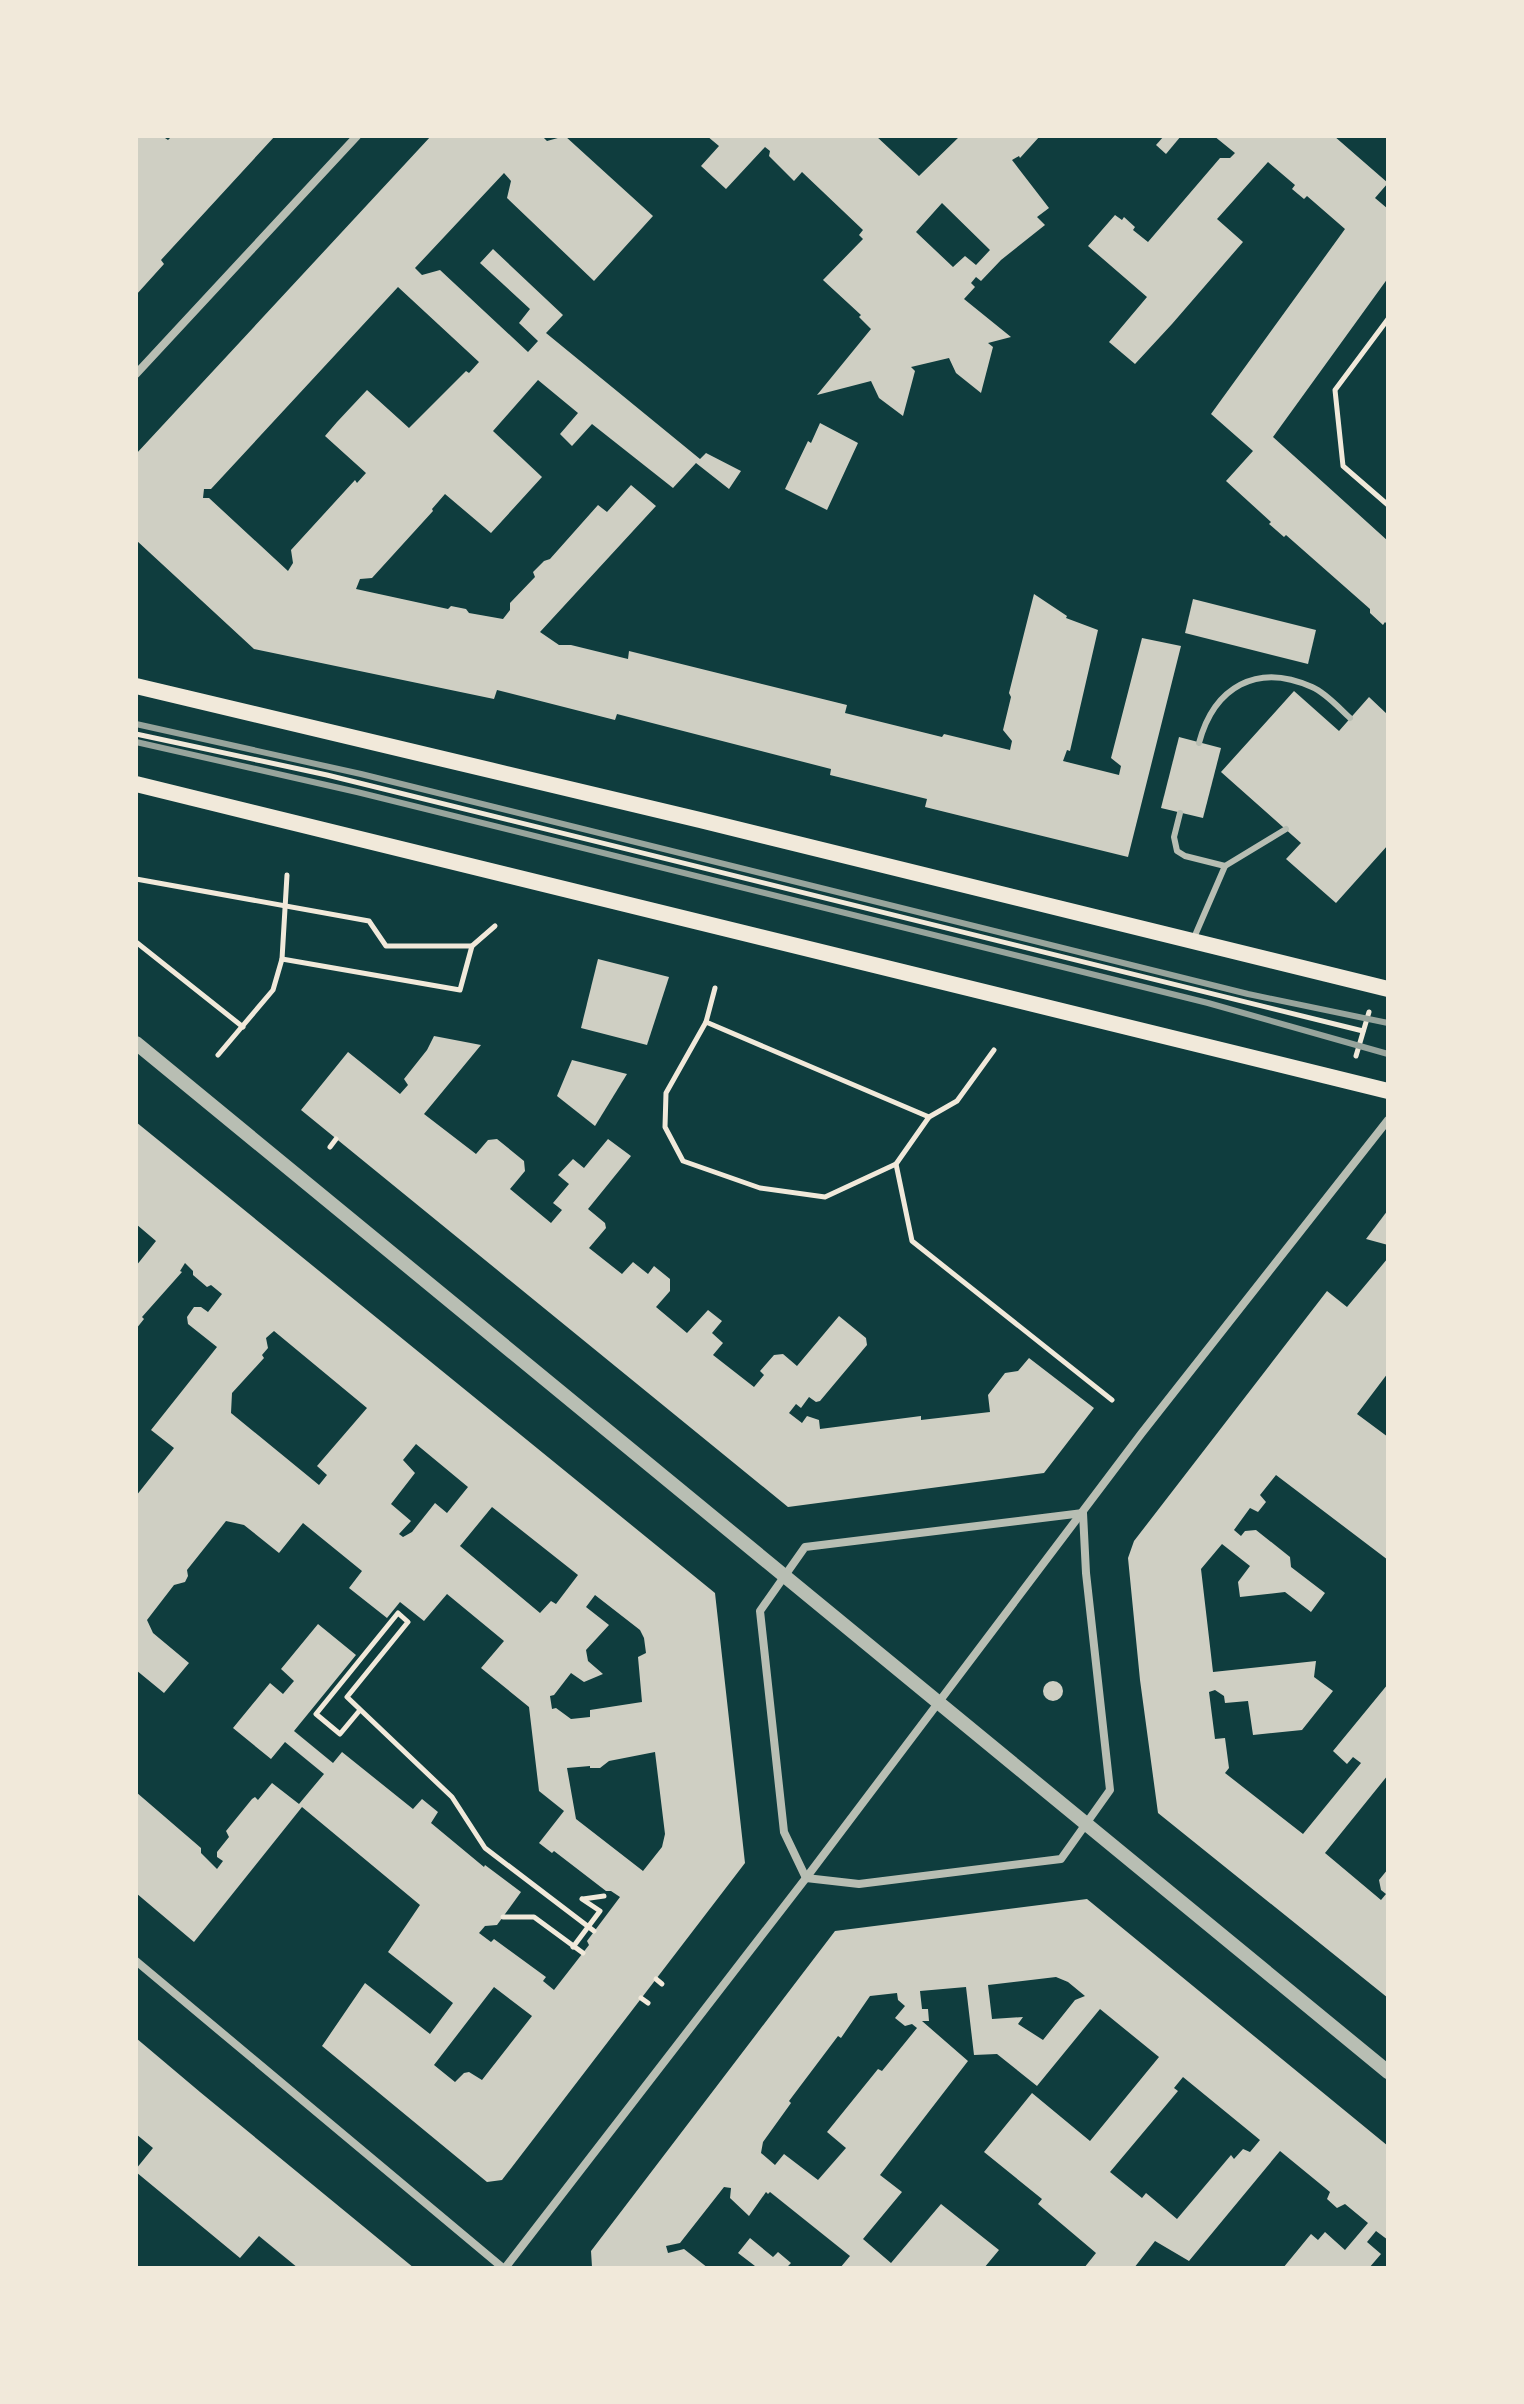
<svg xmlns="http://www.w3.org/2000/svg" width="1524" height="2404" font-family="'Crimson Pro',serif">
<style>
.building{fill:#cfcfc3;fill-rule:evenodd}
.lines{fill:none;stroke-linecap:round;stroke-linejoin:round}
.path{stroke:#f1e9da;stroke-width:5}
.service{stroke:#b8beb3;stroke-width:6}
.minor{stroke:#b8beb3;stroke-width:8}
.tertiary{stroke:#b8beb3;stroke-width:14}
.secondary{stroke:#f1e9da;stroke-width:16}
.rail{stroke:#97a49c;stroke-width:6}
</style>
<rect width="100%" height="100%" fill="#0f3d3e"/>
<g class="building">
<polygon points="136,136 162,136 168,140 172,136 275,136 161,260 164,264 136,295"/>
<path d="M431 136H542L547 141 565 136 653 216 594 281 507 198 511 181 504 173 415 268 422 275 440 270 528 352 538 341 519 323 530 309 480 263 493 249 563 315 546 333 700 459 706 453 741 471 729 489 696 463 673 488 592 424 572 446 560 434 578 413 538 380 493 431 542 477 491 533 445 494 432 509 433 511 372 578 360 579 356 589 448 609 451 606 466 609 469 613 503 619 510 610V603L535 577 533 572 544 561 550 559 598 505 607 512 631 485 656 506 540 632 559 645H571L628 659 629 651 847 705 845 713 942 737 944 734 1010 750 1012 741 1003 730 1011 697 1009 693 1034 594 1067 616 1066 618 1098 630 1070 751 1067 750 1063 761 1119 775 1121 766 1111 758 1142 638 1181 646 1128 857 925 807 927 799 830 775 831 769 617 714 615 720 497 690 494 699 254 649 136 540V454ZM398 287 479 362 469 373 466 371 409 428 367 390 337 422 325 436 366 473 357 483 355 480 291 550 293 563 288 571 209 498H203L204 489H211Z"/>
<path d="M707 136H876L919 176 960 136H1040L1020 158 1019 156 1012 160 1049 208 1037 217 1045 225 1001 260 981 281 976 277 971 283 975 287 964 299 1011 337 988 343 993 347 981 393 956 373 949 358 911 367 915 371 903 416 879 398 871 381 817 395 871 329 859 317 861 315 823 280 863 239 859 235 863 230 802 172 794 181 769 156 770 151 765 147 726 189 701 166 719 146ZM942 203 990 250 976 265 965 256 953 267 916 232Z"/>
<polygon points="1164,136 1181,136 1166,154 1156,145"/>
<polygon points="1214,136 1334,136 1388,183 1375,198 1388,209 1388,278 1273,437 1388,541 1388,625 1385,622 1383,625 1370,613 1370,609 1286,535 1284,537 1269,524 1271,522 1226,481 1253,451 1211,414 1345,229 1307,196 1304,199 1292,189 1295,185 1268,162 1217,219 1243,242 1172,324 1135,364 1109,342 1147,297 1088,246 1115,215 1122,220 1124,217 1135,227 1133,230 1148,242 1220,158 1230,158 1235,153"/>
<polygon points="820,423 858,443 827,510 785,489 808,441 811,443"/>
<polygon points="1193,599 1316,630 1308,664 1185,633"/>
<polygon points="1294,691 1339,731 1369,697 1388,715 1388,845 1336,903 1286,859 1301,843 1221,772"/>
<polygon points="1179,737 1221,748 1203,818 1161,808"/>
<polygon points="598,959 669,977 647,1045 581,1028"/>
<polygon points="434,1036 481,1045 424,1114 476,1154 488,1140 497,1139 524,1161 525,1171 510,1189 551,1223 562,1210 553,1203 569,1184 558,1175 573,1159 584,1168 608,1139 631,1156 588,1209 605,1223 606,1228 589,1248 622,1274 633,1262 648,1274 654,1266 670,1279 670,1291 656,1307 687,1333 708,1310 722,1321 712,1333 723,1343 713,1355 754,1387 764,1375 760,1371 774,1355 783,1354 797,1366 839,1316 866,1338 867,1345 820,1401 816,1402 809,1397 801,1408 796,1404 789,1413 802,1423 807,1416 819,1420 820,1429 921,1416 921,1420 990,1412 988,1395 1005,1373 1018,1371 1029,1358 1094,1408 1044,1473 788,1507 301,1110 348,1052 400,1094 408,1085 404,1079 427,1050"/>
<polygon points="572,1060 627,1074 595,1126 557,1096"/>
<path d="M136 1122 715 1593 745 1863 502 2180 487 2182 322 2046 365 1983 430 2034 453 2003 388 1952 420 1905 302 1807 194 1942 136 1893V1792L201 1848V1853L217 1869 223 1861 217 1857V1852L229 1837 226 1831 252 1799 255 1797 258 1800 272 1783 299 1804 324 1774 285 1742 271 1759 233 1728 270 1683 283 1694 294 1681 281 1669 318 1624 356 1655 294 1731 333 1763 342 1752 413 1809 422 1799 438 1812 431 1823 484 1867 485 1865 521 1892 497 1925 485 1926 479 1933 491 1942 494 1939 546 1977 543 1981 554 1990 589 1945 587 1941 620 1897 611 1891H606L554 1851 552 1853 539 1843 564 1811 539 1791 529 1707 481 1668 504 1641 447 1594 424 1621 400 1602 387 1618 349 1588 362 1571 303 1523 279 1553 244 1525 226 1521 187 1570 188 1576 185 1582 174 1585 147 1620 153 1633 189 1663 164 1693 136 1670V1496L174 1448 151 1430 217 1347 188 1324 187 1317 194 1307H201L208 1312 222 1294 211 1285 207 1287 193 1275V1271L185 1263 180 1271 182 1272 142 1317 144 1319 136 1329V1266L156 1241 136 1224ZM274 1331 367 1408 317 1466 327 1475 319 1485 231 1413 232 1393 264 1358 262 1355 268 1348 266 1338ZM416 1444 468 1487 447 1513 435 1503 412 1532 403 1537 399 1534 411 1521 391 1504 415 1473 403 1460ZM492 1507 578 1575 556 1604 551 1601 540 1613 460 1546ZM595 1595 640 1630 644 1638 646 1653 638 1657 642 1702 590 1710V1717L571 1719 556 1708 552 1709 550 1696 554 1695 571 1673 584 1682 603 1674 588 1661 586 1650 609 1625 586 1607ZM655 1752 665 1834 662 1847 643 1871 576 1819 567 1768 590 1766V1768H600L609 1761ZM494 1987 532 2016 482 2080 469 2072 464 2073 455 2082 434 2065Z"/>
<polygon points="1388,1210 1388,1245 1366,1239"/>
<polygon points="1388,1258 1388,1373 1357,1414 1388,1437 1388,1560 1276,1475 1260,1495 1266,1502 1258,1512 1250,1508 1234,1530 1241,1536 1245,1531 1256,1530 1290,1557 1291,1567 1325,1593 1311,1612 1285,1592 1240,1597 1238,1582 1250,1566 1222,1544 1201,1569 1213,1672 1316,1661 1314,1677 1333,1691 1302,1730 1253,1735 1248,1701 1225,1703 1224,1696 1215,1690 1209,1692 1215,1739 1225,1738 1229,1768 1225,1773 1303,1834 1361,1763 1353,1757 1347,1764 1333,1751 1388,1684 1388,1775 1325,1853 1381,1900 1386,1894 1381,1890 1379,1880 1388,1869 1388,1998 1158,1813 1140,1680 1128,1558 1134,1541 1327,1291 1347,1307"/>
<circle cx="1053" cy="1691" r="10"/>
<path d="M1087 1899 1388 2146V2240L1376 2231 1367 2242 1381 2254 1369 2268H1283L1311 2234 1318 2240 1325 2232 1345 2250 1368 2223 1345 2204 1337 2208 1327 2199 1330 2192 1280 2151 1189 2261 1155 2241 1134 2268H1084L1096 2253 1038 2204 1042 2199 984 2152 1032 2093 1090 2141 1159 2057 1100 2009 1037 2086 997 2054 974 2055 966 1987 920 1991 922 2009H928L929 2021H922L968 2061 880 2175 902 2192 863 2239 891 2263 941 2204 999 2250 984 2268H840L850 2256 770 2192 768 2194 766 2192 749 2216 730 2198 731 2188 724 2187 680 2243 666 2246 668 2253 684 2249 708 2268 592 2267 591 2251 835 1931ZM1056 1977 1068 1982 1085 1996 1075 2000 1043 2040 1018 2024 1023 2017 992 2019 988 1985ZM897 1993 898 2000 905 2006 895 2018 905 2026 912 2024 917 2028 882 2071 878 2069 827 2132 846 2148 818 2180 784 2154 775 2165 761 2153 763 2142 791 2103 789 2101 838 2036 841 2038 870 1996ZM1183 2077 1260 2140 1250 2152 1243 2149 1234 2159 1231 2155 1177 2219 1146 2193 1142 2198 1110 2172 1178 2091 1174 2088Z"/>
<polygon points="136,2038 200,2092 414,2268 298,2268 259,2236 240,2258 136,2172 136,2169 153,2148 136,2134"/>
<polygon points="750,2238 773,2257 778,2252 791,2263 786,2268 753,2268 755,2266 738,2253"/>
</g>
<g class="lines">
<g class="path">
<polyline points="1388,319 1335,390 1343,466 1388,505"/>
<polyline points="136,734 327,775 1363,1031"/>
<polyline points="136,879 369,921 386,946 472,946"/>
<polyline points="136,942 243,1027"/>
<polyline points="282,959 460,990 472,946 495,926"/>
<polyline points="715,988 706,1022 929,1117"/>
<polyline points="706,1022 666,1093 665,1127 683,1161 760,1188 825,1197 896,1164 929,1117 957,1101 994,1050"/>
<polyline points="218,1055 273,990 282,959 287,875"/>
<polyline points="1356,1056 1369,1012"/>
<polyline points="330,1147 336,1139"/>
<polyline points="896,1164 912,1241 1112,1400"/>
<polyline points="360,1710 340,1734 316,1714 398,1613 408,1622 347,1697 452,1797 485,1848 594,1931"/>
<polyline points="583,1899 604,1896"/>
<polyline points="503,1917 534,1917 583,1953"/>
<polyline points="573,1947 600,1911 582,1899"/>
<polyline points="656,1979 662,1984"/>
<polyline points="641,1998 648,2003"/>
</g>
<g class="service">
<path d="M1199 743C1214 687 1257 662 1312 687 1326 693 1339 708 1350 718"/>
<polyline points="1180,813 1174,837 1177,851 1185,856 1225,866"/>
<polyline points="1193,940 1225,866 1286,829"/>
</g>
<g class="minor">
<polyline points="136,374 357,136"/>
<polyline points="806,1878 784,1832 760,1611 805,1547 1083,1513"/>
<polyline points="806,1878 859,1884 1061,1859 1110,1790 1086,1573 1083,1513"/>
<polyline points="136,1961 503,2268"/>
<polyline points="505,2268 806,1878 1141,1434 1388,1120"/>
</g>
<polyline class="tertiary" points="136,1043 1388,2072"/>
<g class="secondary">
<polyline points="136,686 700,820 1388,989"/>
<polyline points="136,784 1388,1091"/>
</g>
<g class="rail">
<polyline points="136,724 361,774 1248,994 1388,1023"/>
<polyline points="136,742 357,792 1208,1003 1388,1054"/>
</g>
</g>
<rect width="1524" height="2404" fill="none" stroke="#f1e9da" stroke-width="276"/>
</svg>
